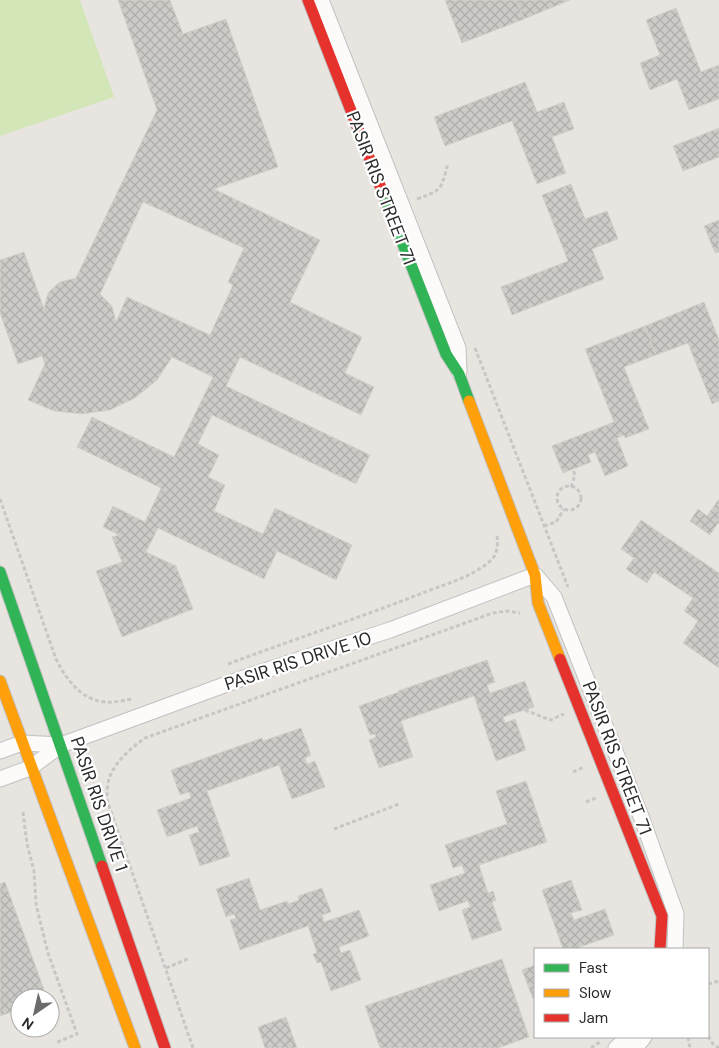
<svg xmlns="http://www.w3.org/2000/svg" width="719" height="1048" font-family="'DM Sans',sans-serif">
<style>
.pitch{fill:#d3e6b8}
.building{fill:url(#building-cross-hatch);stroke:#d3d1cc;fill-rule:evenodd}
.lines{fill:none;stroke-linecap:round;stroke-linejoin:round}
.street-casing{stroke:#c1c1c1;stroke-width:17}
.fast-casing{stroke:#c1c1c1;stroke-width:13}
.slow-casing{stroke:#c1c1c1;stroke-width:13}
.jam-casing{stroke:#c1c1c1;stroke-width:13}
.path{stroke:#c8c7c7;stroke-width:3;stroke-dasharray:4 2.5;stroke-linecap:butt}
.street{stroke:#fcfbfa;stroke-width:15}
.fast{stroke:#30b455;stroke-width:11}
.slow{stroke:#ff9f0a;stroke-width:11}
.jam{stroke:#e5322d;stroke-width:11}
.labels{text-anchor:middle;stroke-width:4.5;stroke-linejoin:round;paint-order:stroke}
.street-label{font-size:18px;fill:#2a2a2a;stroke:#fff}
</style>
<defs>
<pattern id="building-cross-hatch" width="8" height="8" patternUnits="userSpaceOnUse" patternTransform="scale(1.25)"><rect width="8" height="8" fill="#cdcbc7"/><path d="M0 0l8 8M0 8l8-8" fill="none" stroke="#b0aeab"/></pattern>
</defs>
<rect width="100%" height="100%" fill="#e8e5e0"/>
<polygon class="pitch" points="0,0 80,0 114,97 0,136"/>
<g class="building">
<path d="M118 0H170L183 34 226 19 278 167 214 189 320 240 290 302 362 337 345 373 374 387 361 415 240 357 226 386 370 455 356 484 212 415 198 444 219 455 208 477 225 485 214 511 263 534 275 508 352 545 336 580 277 551 264 579 158 528 146 552 176 566 193 609 122 637 96 571 122 562 112 537 119 535 103 527 113 506 145 522 161 488 77 447 92 417 174 457 213 377 172 357 157 380 135 398 110 410 82 414 54 411 28 400 45 364 42 356 18 364 0 313V260L24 252 44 309 48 293 54 287 60 282 76 278 157 110ZM143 202 244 248 228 282 233 285 210 335 127 297 116 322 112 306 100 294Z"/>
<polygon points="445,0 516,0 524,19 462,43"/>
<polygon points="516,0 570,0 524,19"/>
<polygon points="676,8 701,72 719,65 719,99 689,110 677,79 650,90 640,63 660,55 646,20"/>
<polygon points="525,82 537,112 564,102 574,129 552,137 566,173 537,184 512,121 445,146 434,117"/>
<polygon points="719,128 719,157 683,171 673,146"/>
<polygon points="571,184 585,219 607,211 618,239 592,249 604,279 512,315 501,287 568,261 542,195"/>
<polygon points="719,220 719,252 715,253 704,226"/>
<polygon points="704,302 719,340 719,401 712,404 688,343 656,355 645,326"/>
<polygon points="645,326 656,355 624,367 649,429 625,438 624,435 617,438 628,466 605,476 595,452 588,455 591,462 563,473 552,446 614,422 585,349"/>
<polygon points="719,499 719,524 718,523 710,535 690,521 698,509 707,516"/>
<polygon points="641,520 719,573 719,668 683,643 698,621 684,611 693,598 654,572 647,583 626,569 634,558 621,549"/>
<polygon points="487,660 495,682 487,685 490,693 525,681 534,707 503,717 505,723 515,719 526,750 496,761 474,696 401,721 413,757 379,768 369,740 376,737 375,734 370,735 359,706 399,692 398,691"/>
<polygon points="301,728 311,755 305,758 307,764 315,761 325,787 292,799 279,765 207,791 230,856 200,866 189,835 199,832 197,826 167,837 157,810 191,798 189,792 180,795 171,770 262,738 263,741"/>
<polygon points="526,781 547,842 479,865 488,893 493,891 496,900 492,902 502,930 472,940 462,910 470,907 468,901 439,911 430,885 465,873 462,865 453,868 445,845 507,824 496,791"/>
<polygon points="249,878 260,910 287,901 288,904 299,900 298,896 322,888 331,912 322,915 324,922 359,910 369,936 339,947 341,953 350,950 361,980 331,991 321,962 317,963 313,954 317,953 308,926 240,950 230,920 236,918 234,914 226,917 216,889"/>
<polygon points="571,880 582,910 571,913 574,920 605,909 614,935 580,947 581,949 563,949 542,890"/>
<polygon points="5,882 47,998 20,998 20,1009 0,1016 0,884"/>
<polygon points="502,959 529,1037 498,1048 380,1048 365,1006"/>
<polygon points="535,965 535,998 533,999 522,970"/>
<polygon points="286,1017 297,1048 265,1048 258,1027"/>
</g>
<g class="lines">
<defs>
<g id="street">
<polyline points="321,0 458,348 459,372"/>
<polyline points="0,751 22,743 61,745"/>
<polyline points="0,779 30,768 61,745 246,677 390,630 535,575 554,597 642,819 676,914 675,949"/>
<polyline points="616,1048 629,1037"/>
<polyline points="635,1048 644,1037"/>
</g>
<g id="fast">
<polyline points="383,193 446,354 459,374 469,401"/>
<polyline points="0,572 102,866"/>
</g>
<g id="slow">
<polyline points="469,401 535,575 538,603 560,659"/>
<polyline points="0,681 135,1048"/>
</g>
<g id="jam">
<polyline points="308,0 383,193"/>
<polyline points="560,659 662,916 660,949"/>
<polyline points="102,866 165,1048"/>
</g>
</defs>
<use href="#street" class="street-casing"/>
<use href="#fast" class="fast-casing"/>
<use href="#slow" class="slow-casing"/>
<use href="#jam" class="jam-casing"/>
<g class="path">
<path d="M417 199C443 190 441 189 448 163"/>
<polyline points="475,348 568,587"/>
<circle cx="569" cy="498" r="12"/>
<polyline points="571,487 575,475 573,469"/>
<path d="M0 499 56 659C66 679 81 700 105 702 114 703 124 700 133 699"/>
<polyline points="544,526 556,522 564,509"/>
<path d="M228 664C292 640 356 619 420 594 442 585 470 578 489 562 498 555 498 545 497 535"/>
<polyline points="525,710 550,720 564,714"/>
<polyline points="573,772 584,767"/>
<polyline points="586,802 596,798"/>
<polyline points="23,812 27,844 34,871 36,904 43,933 48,953 77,1034 55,1043"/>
<polyline points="334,829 399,804"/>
<polyline points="166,968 190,958"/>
<polyline points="708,984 719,981"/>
<polyline points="708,1036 713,1044 719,1048"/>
<polyline points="688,1037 690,1048"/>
<path d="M193 1048 107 800C107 793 107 783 110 776 117 760 131 748 145 738L493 613 507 611 520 613"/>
<polyline points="591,1048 601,1041"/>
</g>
<use href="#street" class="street"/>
<use href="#fast" class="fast"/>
<use href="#slow" class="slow"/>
<use href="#jam" class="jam"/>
</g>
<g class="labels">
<g class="street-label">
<text transform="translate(381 188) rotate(69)" y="6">PASIR RIS STREET 71</text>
<text transform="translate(298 661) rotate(-18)" y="6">PASIR RIS DRIVE 10</text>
<text transform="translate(617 758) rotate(69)" y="6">PASIR RIS STREET 71</text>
<text transform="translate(99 804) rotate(71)" y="6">PASIR RIS DRIVE 1</text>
</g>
</g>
<rect x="534" y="948" width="175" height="90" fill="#ffffff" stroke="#aaaaaa"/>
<rect x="544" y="964" width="25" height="8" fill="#30b455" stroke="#aaaaaa"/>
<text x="579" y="973" font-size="15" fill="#2a2a2a">Fast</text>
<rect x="544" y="989" width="25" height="8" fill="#ff9f0a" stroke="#aaaaaa"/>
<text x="579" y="998" font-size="15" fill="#2a2a2a">Slow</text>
<rect x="544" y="1014" width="25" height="8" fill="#e5322d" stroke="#aaaaaa"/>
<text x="579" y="1023" font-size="15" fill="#2a2a2a">Jam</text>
<g transform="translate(35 1013) rotate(214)"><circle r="24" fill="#ffffff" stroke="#aaaaaa"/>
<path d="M0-4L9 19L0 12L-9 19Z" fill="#6c6b6a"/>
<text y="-8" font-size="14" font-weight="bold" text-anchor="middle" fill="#2a2a2a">N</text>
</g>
</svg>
